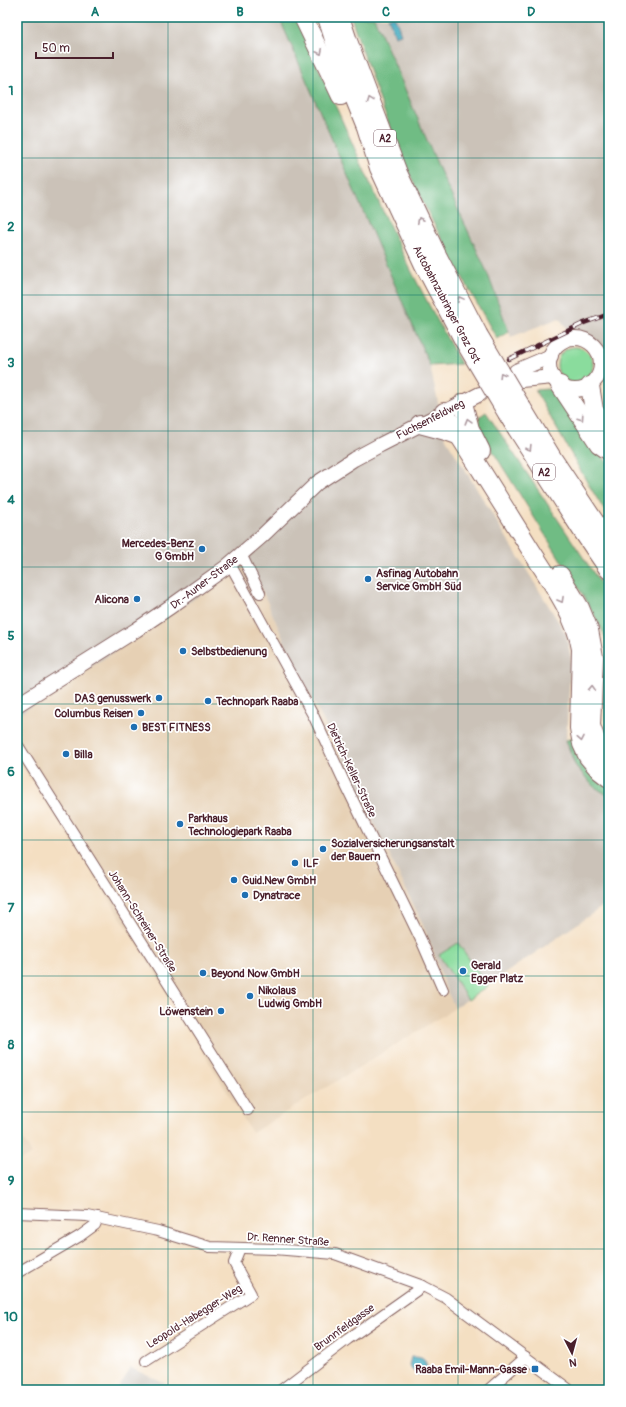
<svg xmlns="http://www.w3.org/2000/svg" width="626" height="1407" font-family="Pangolin,sans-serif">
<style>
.built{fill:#e6d0b4}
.industrial{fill:#cbc2b8}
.green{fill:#8adc9d;stroke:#6a7e64}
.forest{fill:#6fbc84;stroke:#5c6e58}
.water{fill:#3ea9be;stroke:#446474}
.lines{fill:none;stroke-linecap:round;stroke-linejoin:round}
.street-casing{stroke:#866260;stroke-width:12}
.secondary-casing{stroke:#866260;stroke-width:16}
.highway-casing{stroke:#866260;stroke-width:20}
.street{stroke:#fff;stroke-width:10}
.secondary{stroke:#fff;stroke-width:14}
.highway{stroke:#fff;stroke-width:18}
.rail-casing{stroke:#4a1f2b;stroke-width:4.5}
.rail{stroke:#fff;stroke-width:3;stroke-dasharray:9;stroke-linecap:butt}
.highway-bridge-casing{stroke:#866260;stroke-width:20;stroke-linecap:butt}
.highway-bridge{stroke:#fff;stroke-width:18}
.oneway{stroke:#ae9aa0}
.grid{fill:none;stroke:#0f766e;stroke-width:1;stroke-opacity:0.55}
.poi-dot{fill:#1f6fb2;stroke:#fff;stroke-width:1.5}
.labels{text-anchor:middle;stroke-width:3.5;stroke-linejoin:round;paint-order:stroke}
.shield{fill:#fff;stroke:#80626b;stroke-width:1}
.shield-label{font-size:10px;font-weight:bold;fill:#4a1f2b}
.street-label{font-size:11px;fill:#4a1f2b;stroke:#fff}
.poi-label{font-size:11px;font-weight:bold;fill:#4a1f2b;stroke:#fff;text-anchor:start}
.neatline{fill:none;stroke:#0f766e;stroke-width:1.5}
.grid-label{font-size:13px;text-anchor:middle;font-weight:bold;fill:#0f766e}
</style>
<rect width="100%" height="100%" fill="#fff"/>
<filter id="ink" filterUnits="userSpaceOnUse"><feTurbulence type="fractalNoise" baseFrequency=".025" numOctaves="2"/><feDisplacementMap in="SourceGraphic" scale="8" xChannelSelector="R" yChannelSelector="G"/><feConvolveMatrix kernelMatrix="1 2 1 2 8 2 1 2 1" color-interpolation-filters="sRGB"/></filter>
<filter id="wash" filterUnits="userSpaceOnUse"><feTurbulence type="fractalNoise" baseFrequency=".012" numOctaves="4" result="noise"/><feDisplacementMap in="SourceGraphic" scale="16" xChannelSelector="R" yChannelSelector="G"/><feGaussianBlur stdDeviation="0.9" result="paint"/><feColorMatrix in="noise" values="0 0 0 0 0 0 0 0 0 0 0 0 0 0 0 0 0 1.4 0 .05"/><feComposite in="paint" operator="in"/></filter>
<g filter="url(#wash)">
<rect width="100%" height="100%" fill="#f4dfc2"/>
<g class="built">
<polygon points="250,562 294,664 335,743 420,918 432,947 445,987 455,1008 252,1133 155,972 77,848 17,758 17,716"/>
<polygon points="17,1130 32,1154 17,1162"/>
</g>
<g class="industrial">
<polygon points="17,17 279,17 430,366 446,439 566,634 571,658 566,740 593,786 609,796 609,902 455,1008 445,987 432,947 420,918 335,743 294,664 250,562 17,716"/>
<polygon points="374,17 609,17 609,359 605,352 595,340 583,332 569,331 559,318 511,337 487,272 442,175"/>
<polygon points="131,1368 179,1390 117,1390"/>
</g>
<g class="green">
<circle cx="575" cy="365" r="18"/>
<polygon points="458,943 488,986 468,1000 439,955"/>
</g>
<g class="forest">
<path d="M279 17H295C331 93 363 170 399 246 418 286 440 325 461 364L430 366Z"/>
<path d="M351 17H374L442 175 487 272 509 332 497 339C470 291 442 242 418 192 391 136 371 76 351 17Z"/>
<polygon points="548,389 560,398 609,465 609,518 587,482 535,390"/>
<polygon points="486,412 609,596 609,648 602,630 587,602 479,429 479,417"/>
<polygon points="609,649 609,701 604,679"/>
<polygon points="574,738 609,784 609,796 593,786 575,765 566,740"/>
</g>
<g class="water">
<polygon points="388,17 395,17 401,34 395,36"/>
<path d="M411 1357C422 1357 426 1358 427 1369L418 1375 413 1371 409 1365Z"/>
</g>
</g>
<g filter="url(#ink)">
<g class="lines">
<defs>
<g id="street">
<polyline points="241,554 260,593"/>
<polyline points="230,564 314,717 347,788 422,942 443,990"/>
<polyline points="17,744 248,1110"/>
<polyline points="17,1213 87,1216 158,1231 210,1247 274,1249 335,1254 423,1286 446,1298 570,1390"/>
<polyline points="17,1273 80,1236 95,1225 98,1218"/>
<polyline points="146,1361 251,1294 234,1263 240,1248"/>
<polyline points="281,1390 348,1339 423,1286"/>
<polyline points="488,1390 526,1357"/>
</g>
<g id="secondary">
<circle cx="575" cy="364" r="26"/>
<polyline points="516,371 551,356"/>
<polyline points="521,380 553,377"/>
<polyline points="17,705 136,630 170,607 225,568 262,536 317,483 354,459 380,445 480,394"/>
</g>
<g id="highway">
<polyline points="303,17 341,96"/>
<polyline points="327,17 345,75 366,127 379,168 423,263 464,341"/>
<polyline points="340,17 348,41 398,173 437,255 478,334"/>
<polyline points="560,385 599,444 609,451"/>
<polyline points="590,386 594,410 609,434"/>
<polyline points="463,403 470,429 481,451"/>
<polyline points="522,408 553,459 609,543"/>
<path d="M444 412C473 457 501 502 529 547 547 576 576 615 581 649L579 728 582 744 588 757 600 771 609 778"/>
<polyline points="508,415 581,529 609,570"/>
<polyline points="420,424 446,431 460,436"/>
<polyline points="560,575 580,608 589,630 594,657 591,726 601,754 609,764"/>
</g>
</defs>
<use href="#street" class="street-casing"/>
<use href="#secondary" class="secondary-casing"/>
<use href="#highway" class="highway-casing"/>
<use href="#street" class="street"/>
<use href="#secondary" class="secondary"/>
<use href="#highway" class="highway"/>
<defs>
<polyline id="rail" points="509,359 584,323 609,314"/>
</defs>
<use href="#rail" class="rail-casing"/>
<use href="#rail" class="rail"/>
<defs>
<g id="highway-bridge">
<polyline points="478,334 522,408"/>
<polyline points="464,341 508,415"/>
</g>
</defs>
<use href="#highway-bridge" class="highway-bridge-casing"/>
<use href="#highway-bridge" class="highway-bridge"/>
</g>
<defs><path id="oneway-chevron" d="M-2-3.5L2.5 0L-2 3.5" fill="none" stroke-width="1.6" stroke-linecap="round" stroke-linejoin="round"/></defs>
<g class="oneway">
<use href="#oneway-chevron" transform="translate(320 52) rotate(64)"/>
<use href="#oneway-chevron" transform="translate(370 100) rotate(-111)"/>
<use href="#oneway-chevron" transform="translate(420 220) rotate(-116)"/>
<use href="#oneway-chevron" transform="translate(460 299) rotate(-118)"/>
<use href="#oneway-chevron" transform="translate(502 375) rotate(-121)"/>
<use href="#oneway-chevron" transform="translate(581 418) rotate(56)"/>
<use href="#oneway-chevron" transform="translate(468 421) rotate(-106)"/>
<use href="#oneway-chevron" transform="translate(529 448) rotate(58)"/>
<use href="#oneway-chevron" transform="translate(561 600) rotate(61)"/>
<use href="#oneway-chevron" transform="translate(592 688) rotate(-88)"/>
<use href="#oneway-chevron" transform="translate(581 739) rotate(79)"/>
</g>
</g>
<path class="grid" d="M168 17V1390M313 17V1390M458 17V1390M17 158H609M17 295H609M17 431H609M17 567H609M17 704H609M17 840H609M17 976H609M17 1112H609M17 1249H609"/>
<g class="poi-dot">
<circle cx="202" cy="549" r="4"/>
<circle cx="368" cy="579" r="4"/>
<circle cx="137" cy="599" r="4"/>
<circle cx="183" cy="651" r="4"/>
<circle cx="159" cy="698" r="4"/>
<circle cx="208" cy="701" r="4"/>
<circle cx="141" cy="713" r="4"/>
<circle cx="134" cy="727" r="4"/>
<circle cx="66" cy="754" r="4"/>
<circle cx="180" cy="824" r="4"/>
<circle cx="323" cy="849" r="4"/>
<circle cx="295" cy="863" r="4"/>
<circle cx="234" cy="880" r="4"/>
<circle cx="245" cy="895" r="4"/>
<circle cx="463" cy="971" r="4"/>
<circle cx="203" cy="973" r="4"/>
<circle cx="250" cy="996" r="4"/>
<circle cx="221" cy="1011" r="4"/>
<rect x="531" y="1365" width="8" height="8" rx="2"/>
</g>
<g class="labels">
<g class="shield">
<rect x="374" y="130" width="22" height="16" rx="3"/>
<rect x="533" y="464" width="22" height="16" rx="3"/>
</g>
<g class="shield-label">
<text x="385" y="142">A2</text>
<text x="544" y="476">A2</text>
</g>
<g class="street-label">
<text transform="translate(447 304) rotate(62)" y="4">Autobahnzubringer Graz Ost</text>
<text transform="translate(430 419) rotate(-27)" y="4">Fuchsenfeldweg</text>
<text transform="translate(204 582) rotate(-37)" y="4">Dr.-Auner-Straße</text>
<text transform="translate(352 770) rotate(65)" y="4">Dietrich-Keller-Straße</text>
<text transform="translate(143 921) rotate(58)" y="4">Johann-Schreiner-Straße</text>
<text transform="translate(288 1239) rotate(4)" y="4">Dr. Renner Straße</text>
<text transform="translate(194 1316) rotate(-32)" y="4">Leopold-Habegger-Weg</text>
<text transform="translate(344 1327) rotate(-36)" y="4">Brunnfeldgasse</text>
</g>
<g class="poi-label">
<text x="194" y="547" text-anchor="end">Mercedes-Benz<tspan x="194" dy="13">G GmbH</tspan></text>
<text x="376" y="577">Asfinag Autobahn<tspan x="376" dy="13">Service GmbH Süd</tspan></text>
<text x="129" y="603" text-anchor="end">Alicona</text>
<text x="191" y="655">Selbstbedienung</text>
<text x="151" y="702" text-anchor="end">DAS genusswerk</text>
<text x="216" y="705">Technopark Raaba</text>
<text x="133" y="717" text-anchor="end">Columbus Reisen</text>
<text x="142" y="731">BEST FITNESS</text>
<text x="74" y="758">Billa</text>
<text x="188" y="822">Parkhaus<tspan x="188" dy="13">Technologiepark Raaba</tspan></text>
<text x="331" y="847">Sozialversicherungsanstalt<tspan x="331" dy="13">der Bauern</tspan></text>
<text x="303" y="867">ILF</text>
<text x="242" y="884">Guid.New GmbH</text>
<text x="253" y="899">Dynatrace</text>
<text x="471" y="969">Gerald<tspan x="471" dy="13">Egger Platz</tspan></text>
<text x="211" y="977">Beyond Now GmbH</text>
<text x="258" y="994">Nikolaus<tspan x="258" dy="13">Ludwig GmbH</tspan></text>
<text x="213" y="1015" text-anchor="end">Löwenstein</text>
<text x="527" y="1373" text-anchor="end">Raaba Emil-Mann-Gasse</text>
</g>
</g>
<rect width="626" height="1407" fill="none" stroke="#fff" stroke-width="44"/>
<g transform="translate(572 1353) rotate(174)" stroke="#ffffff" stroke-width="3" paint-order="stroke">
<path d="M0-3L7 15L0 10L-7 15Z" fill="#4a1f2b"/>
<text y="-6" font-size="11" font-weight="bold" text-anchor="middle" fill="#4a1f2b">N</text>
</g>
<path d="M36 52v6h77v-6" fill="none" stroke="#4a1f2b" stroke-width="2"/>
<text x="42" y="52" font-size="12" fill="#4a1f2b" stroke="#ffffff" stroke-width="3" paint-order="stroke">50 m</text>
<rect x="22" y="22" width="582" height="1363" class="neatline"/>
<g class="grid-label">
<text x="95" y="16">A</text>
<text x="240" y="16">B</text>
<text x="386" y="16">C</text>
<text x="531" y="16">D</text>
<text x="11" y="95">1</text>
<text x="11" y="231">2</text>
<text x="11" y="367">3</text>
<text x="11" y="504">4</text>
<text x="11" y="640">5</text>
<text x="11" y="776">6</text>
<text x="11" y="912">7</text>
<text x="11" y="1049">8</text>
<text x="11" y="1185">9</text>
<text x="11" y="1321">10</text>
</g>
</svg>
